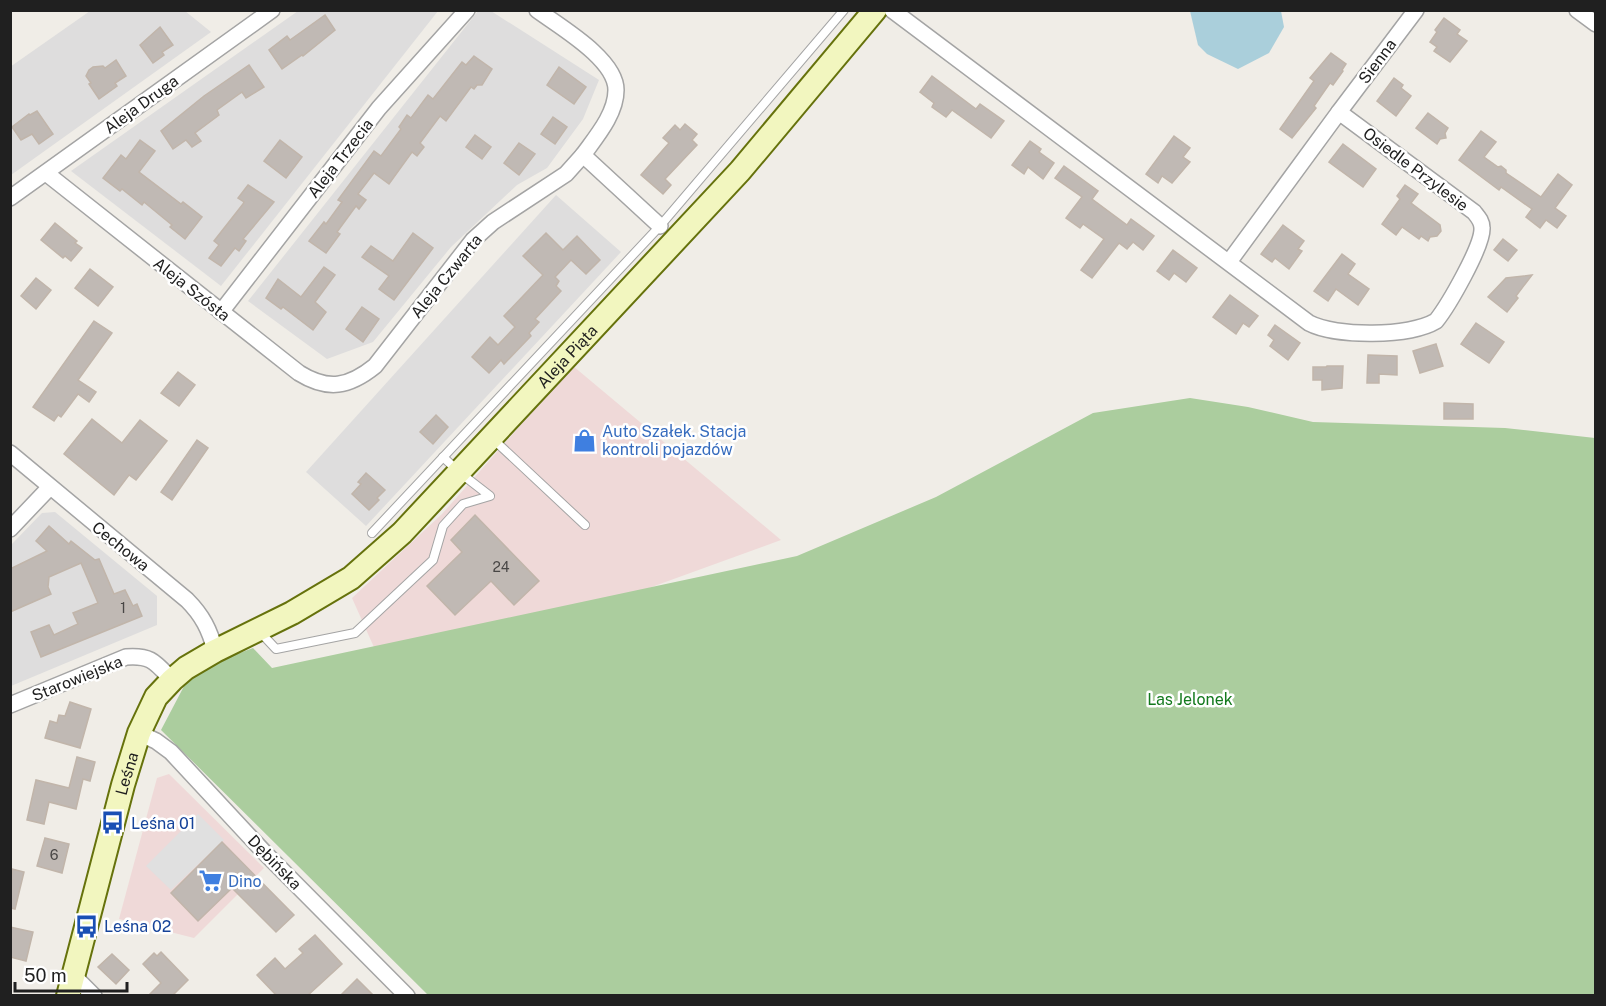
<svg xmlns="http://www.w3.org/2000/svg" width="1606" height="1006" font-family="'Public Sans',sans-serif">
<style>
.residential{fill:#dedddd}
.commercial{fill:#efd9d8}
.forest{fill:#abcd9e}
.parking{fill:#e0e0e0}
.water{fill:#aacfdb}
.building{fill:#c0b9b4;stroke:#c1b5aa;stroke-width:1.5}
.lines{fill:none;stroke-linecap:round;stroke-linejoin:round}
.lane-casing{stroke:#a4a4a4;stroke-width:10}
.street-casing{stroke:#a4a4a4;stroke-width:18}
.secondary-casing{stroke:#66720c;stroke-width:26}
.lane{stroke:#fff;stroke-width:8}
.street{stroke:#fff;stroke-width:15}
.secondary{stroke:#f2f6bf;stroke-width:22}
.labels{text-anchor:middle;stroke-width:5;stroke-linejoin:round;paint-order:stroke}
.number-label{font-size:14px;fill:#484645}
.street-label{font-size:16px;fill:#202020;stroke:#fff}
.shop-label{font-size:16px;fill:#366cbe;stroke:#fff;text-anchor:start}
.park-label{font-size:16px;fill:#13791d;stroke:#fff}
.transit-label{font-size:16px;fill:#164399;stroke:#fff;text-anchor:start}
</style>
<rect width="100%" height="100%" fill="#f0ede7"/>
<g class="residential">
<polygon points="90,11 185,11 211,32 11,175 10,67"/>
<polygon points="298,11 438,11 221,286 71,171"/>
<polygon points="478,11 491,11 599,80 583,119 547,168 517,185 451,247 373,342 327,359 248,301"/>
<polygon points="556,195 621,252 366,526 306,472"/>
<polygon points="55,512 157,596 157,625 11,686 10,546 42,513"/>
</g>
<g class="commercial">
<polygon points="573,366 781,540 613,601 377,654 352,598 442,514"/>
<polygon points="169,774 264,868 194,938 119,919 157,778"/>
</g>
<polygon class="forest" points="1190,398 1248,407 1313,422 1505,428 1595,438 1595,995 428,995 161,730 192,671 253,648 272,668 797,556 936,497 1093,413"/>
<polygon class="parking" points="198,814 224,840 171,890 146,866"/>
<polygon class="water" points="1190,11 1281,11 1284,27 1269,53 1238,69 1207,54 1198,45"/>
<g class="building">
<polygon points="325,15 335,30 303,56 302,55 282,69 269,50 287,36 290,40"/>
<polygon points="1444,18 1460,30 1457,34 1467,41 1450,62 1434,51 1437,47 1430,42 1437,32 1435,30"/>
<polygon points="160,27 173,45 162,52 164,55 153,63 140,45"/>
<polygon points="1331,53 1346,64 1342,70 1343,71 1333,85 1330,83 1314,106 1316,108 1292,138 1280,129 1314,81 1310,78"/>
<polygon points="474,56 492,69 482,85 477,85 474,89 471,87 446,121 440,116 420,143 424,147 417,156 412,152 389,184 374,173 358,194 366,200 359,209 356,206 337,232 340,234 326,253 309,241 324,222 326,224 342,202 338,200 374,151 381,156 401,129 399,127 407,115 411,118 428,95 433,99 462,62 466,65"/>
<polygon points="116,60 126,76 115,83 117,86 99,99 89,84 91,83 86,76 89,70 93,67 103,66 105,68"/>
<polygon points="249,65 264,87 246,98 242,92 217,110 219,115 195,133 201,141 192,147 186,140 173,149 161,131 204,96"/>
<polygon points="559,67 586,87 574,104 547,85"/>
<polygon points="932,76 976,109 980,104 1004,121 991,138 952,110 946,117 932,107 934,103 920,92"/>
<polygon points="1394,78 1403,85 1401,88 1411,96 1396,116 1377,101"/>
<polygon points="37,111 53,134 39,144 32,134 21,140 12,127 29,114 30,115"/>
<polygon points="1428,113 1448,128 1445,133 1446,138 1440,139 1437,144 1416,128"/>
<polygon points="553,117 567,127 555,144 541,134"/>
<polygon points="685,124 697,134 692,140 697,145 665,179 671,185 663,194 641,175 669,143 663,138 675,125 680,130"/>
<polygon points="1481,131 1496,142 1484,157 1498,167 1501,166 1506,170 1506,173 1541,197 1558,174 1572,185 1555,208 1566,216 1557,228 1546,220 1540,228 1526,217 1532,209 1501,187 1499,190 1459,160"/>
<polygon points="475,135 491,147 482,159 466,147"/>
<polygon points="1174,136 1190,148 1183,157 1190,162 1172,183 1162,176 1158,183 1146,174"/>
<polygon points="140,140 155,151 139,172 181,204 183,202 202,217 185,239 170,227 172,225 144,202 142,205 122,189 120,191 103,178 121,155 126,159"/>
<polygon points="280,140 302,157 286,178 264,161"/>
<polygon points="1030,141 1041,149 1039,152 1054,163 1043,179 1028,167 1024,174 1012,165"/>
<polygon points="519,143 535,154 519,175 504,163"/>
<polygon points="1343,144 1376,169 1363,187 1329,162"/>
<polygon points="1064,166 1098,191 1092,199 1127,225 1131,219 1154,236 1143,250 1133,242 1127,249 1119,243 1092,278 1081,270 1104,239 1083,224 1080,228 1066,218 1082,197 1055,178"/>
<polygon points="248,185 274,202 243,239 246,241 239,251 235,248 221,266 209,258 219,245 214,241 243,204 244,202 238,198"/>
<polygon points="1405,185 1418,194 1411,203 1440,225 1441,231 1437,236 1430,237 1428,241 1421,236 1419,239 1402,227 1396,235 1382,224 1400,199 1397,196"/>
<polygon points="55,223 77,241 75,243 82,248 71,261 65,256 63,258 41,240"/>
<polygon points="1283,225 1304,241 1298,249 1302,251 1289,269 1275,258 1272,262 1261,254"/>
<polygon points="413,233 433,248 394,300 379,289 389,276 362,257 371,246 393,261"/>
<polygon points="546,233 563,250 577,236 600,260 586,274 571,260 555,277 559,281 556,286 561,291 535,319 539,322 529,333 531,336 504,364 501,360 489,373 472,357 490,337 498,345 515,327 504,316 543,275 523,256"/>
<polygon points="1503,239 1517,250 1508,261 1494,250"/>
<polygon points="1173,250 1197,268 1186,282 1174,273 1169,280 1157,271"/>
<polygon points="1342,254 1355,264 1348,274 1369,289 1358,305 1336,289 1328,301 1314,291"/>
<polygon points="324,267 335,275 315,302 326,312 313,330 283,307 281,309 266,298 278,279 301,297"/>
<polygon points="90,269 113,287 98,306 75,288"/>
<polygon points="1532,275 1516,296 1518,298 1507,312 1488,297 1506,278"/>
<polygon points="36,278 51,290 36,309 21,296"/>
<polygon points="1230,295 1258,316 1249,327 1243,323 1236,334 1213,317"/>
<polygon points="362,307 379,319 363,342 346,329"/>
<polygon points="94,321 112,333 78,380 96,392 89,402 78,394 61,417 58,415 54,421 33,407"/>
<polygon points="1476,323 1504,342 1489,363 1461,344"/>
<polygon points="1275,325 1300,343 1288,360 1270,346 1274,340 1268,335"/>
<polygon points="1436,344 1443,366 1420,373 1413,351"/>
<polygon points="1368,355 1397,356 1397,375 1379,374 1379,383 1367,383"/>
<polygon points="1327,366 1343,366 1342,388 1322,390 1322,380 1313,380 1313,367 1326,367"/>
<polygon points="178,372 195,385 179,406 161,393"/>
<polygon points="1444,403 1473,404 1473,419 1444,419"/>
<polygon points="436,415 448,427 433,444 420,432"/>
<polygon points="92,419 122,443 140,420 167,441 136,480 129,475 114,495 64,454"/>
<polygon points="197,440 208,448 172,500 161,492"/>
<polygon points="366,473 385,490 377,498 379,500 369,510 352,494 361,484 358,482"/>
<polygon points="475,515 539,581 514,605 491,581 455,615 427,586 462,552 451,540"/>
<polygon points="49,526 69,544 71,541 95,560 99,559 114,594 125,590 133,606 137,604 142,616 41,657 31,632 49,625 54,635 78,624 73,613 98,603 81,563 49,577 48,587 51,594 10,612 10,569 47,551 36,541"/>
<polygon points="70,702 91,709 80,748 45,738 50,721 57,723 59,715 65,716"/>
<polygon points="77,757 95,762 90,781 83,779 76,809 49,802 44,824 27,820 36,780 69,788"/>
<polygon points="45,838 69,844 62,873 37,866"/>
<polygon points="222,842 294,915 276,932 232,888 198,921 171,893"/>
<polygon points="12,869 24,872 15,909 10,908"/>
<polygon points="10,927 33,932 26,961 10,957"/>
<polygon points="315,935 342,964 307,996 277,996 257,975 275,958 285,969 303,953 299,949"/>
<polygon points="161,952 188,980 172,996 148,996 161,983 143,964 154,953 157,956"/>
<polygon points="112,954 129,970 116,984 98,967"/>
<polygon points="357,979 374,996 340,996"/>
</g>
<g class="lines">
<defs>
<g id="lane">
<polyline points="493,439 585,525"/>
<polyline points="372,533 660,226 844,10"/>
<polyline points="261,633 276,649 355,633 433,560 443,526 463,504 490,496 459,472 443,457"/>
</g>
<g id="street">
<path d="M537 10C560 27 616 59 616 90 616 114 596 137 583 155L660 226"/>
<path d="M892 10 1309 323C1336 337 1409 337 1436 321 1448 306 1483 246 1482 228 1482 221 1478 217 1474 212L1339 112 1229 262"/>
<polyline points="1577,10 1596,24"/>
<polyline points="1339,112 1416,10"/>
<path d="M46 173 299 373C328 391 349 387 375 366L473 240 493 222 566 174 583 155"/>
<polyline points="10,198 272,10"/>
<polyline points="221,312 379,108 467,10"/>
<path d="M10 453 187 600C202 615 210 630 215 651"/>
<polyline points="10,529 50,487"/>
<path d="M10 705 126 657C151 655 155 662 172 680"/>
<polyline points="139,733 156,741 171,752 264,852 407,996"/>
<polyline points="73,975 94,996"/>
</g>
<g id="secondary">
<path id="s1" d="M68 996 123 785 139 733 156 697 172 680 186 668 215 651 292 613 351 578 402 533 740 171 875 10"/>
</g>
</defs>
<use href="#lane" class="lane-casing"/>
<use href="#street" class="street-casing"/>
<use href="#secondary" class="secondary-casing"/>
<use href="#lane" class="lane"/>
<use href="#street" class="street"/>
<use href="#secondary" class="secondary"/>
</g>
<defs>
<symbol id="shop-bare" viewBox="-9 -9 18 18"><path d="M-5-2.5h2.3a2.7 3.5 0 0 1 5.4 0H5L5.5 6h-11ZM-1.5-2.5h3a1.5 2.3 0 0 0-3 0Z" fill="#3f7fe0" stroke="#fff" stroke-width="2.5" paint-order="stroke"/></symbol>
<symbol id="bus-bare" viewBox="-9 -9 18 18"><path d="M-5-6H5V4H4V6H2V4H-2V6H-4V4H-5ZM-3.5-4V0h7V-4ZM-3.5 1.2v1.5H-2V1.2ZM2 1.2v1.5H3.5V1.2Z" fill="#1a4fb4" stroke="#fff" stroke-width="2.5" paint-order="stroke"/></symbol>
<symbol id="supermarket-bare" viewBox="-9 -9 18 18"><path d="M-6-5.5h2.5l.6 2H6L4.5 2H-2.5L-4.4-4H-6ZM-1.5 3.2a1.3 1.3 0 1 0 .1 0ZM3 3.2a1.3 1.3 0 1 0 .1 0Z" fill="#3f7fe0" stroke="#fff" stroke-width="2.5" paint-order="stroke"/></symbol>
</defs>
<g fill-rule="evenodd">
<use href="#shop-bare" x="568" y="424" width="33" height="33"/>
<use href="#bus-bare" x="96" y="806" width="33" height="33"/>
<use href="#supermarket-bare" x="194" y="864" width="33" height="33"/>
<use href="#bus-bare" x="70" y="910" width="33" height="33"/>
</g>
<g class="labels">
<g class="number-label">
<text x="501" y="572">24</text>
<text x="123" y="613">1</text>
<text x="54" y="860">6</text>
</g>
<g class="street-label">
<text transform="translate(1377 61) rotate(-53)" y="6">Sienna</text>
<text transform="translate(141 104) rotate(-36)" y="6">Aleja Druga</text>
<text transform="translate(340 158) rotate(-52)" y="6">Aleja Trzecia</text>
<text transform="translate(1416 169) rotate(37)" y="6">Osiedle Przylesie</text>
<text transform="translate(446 276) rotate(-51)" y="6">Aleja Czwarta</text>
<text transform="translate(192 289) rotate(38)" y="6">Aleja Szósta</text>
<text dy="6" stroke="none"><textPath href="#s1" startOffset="852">Aleja Piąta</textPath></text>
<text transform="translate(121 546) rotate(39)" y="6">Cechowa</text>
<text transform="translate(77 678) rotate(-22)" y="6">Starowiejska</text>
<text dy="6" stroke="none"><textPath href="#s1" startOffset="230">Leśna</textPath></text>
<text transform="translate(275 862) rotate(46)" y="6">Dębińska</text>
</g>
<g class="shop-label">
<text x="602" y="437">Auto Szałek. Stacja<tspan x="602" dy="18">kontroli pojazdów</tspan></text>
<text x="228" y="887">Dino</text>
</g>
<g class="park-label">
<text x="1190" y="705">Las Jelonek</text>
</g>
<g class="transit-label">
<text x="131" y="829">Leśna 01</text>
<text x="104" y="932">Leśna 02</text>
</g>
</g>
<rect width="1606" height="1006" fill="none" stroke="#202020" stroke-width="24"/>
<path d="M15 982v9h112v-9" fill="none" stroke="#202020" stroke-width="3"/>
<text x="24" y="982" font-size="18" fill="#202020" stroke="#ffffff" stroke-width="4.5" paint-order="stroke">50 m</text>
</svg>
